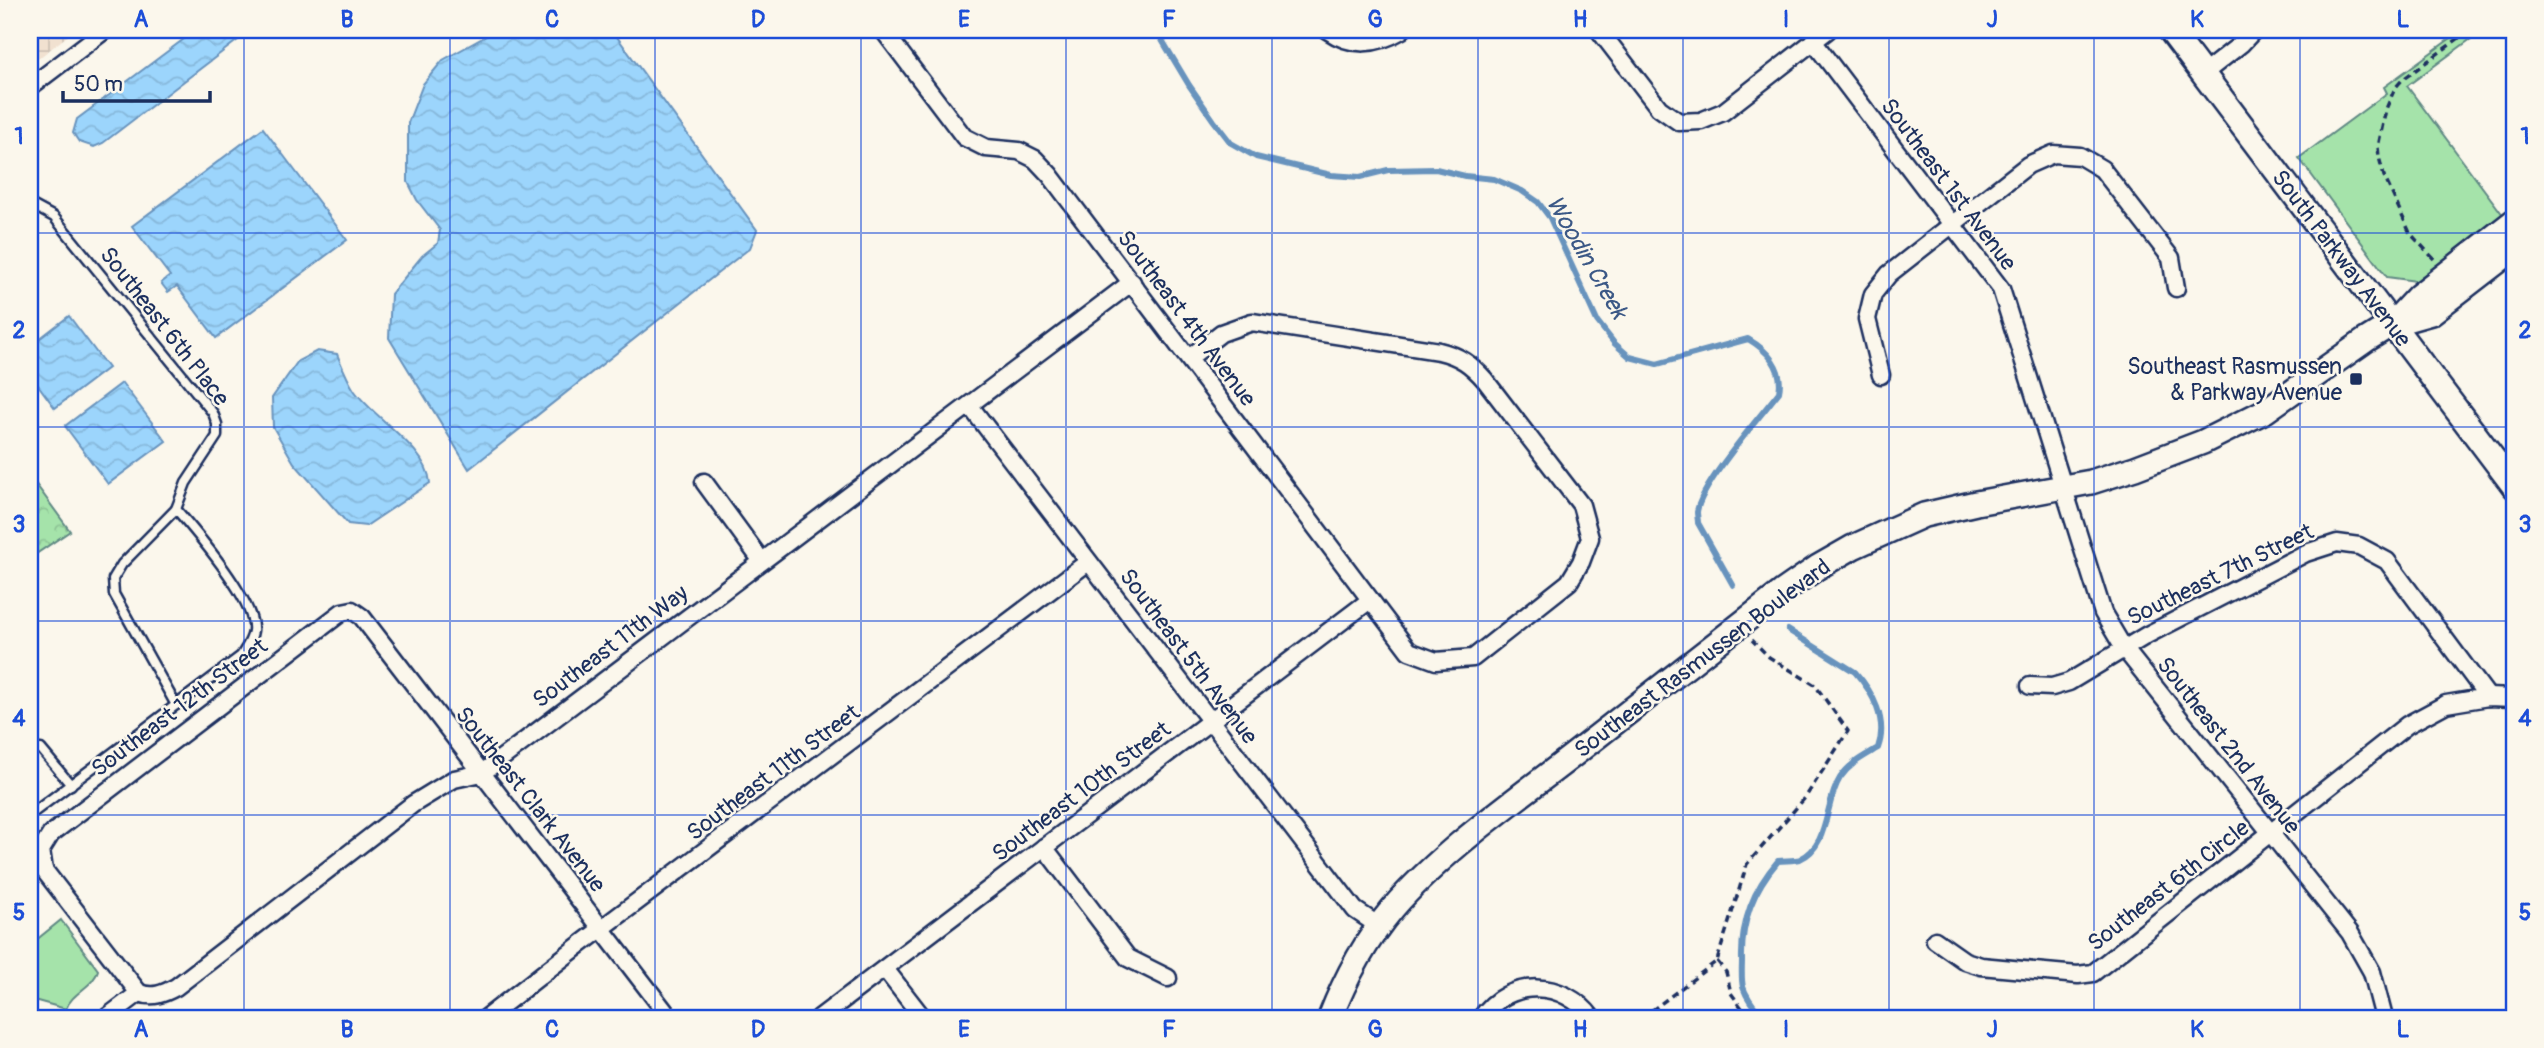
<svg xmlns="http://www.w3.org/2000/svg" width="2544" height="1048" font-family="Pangolin,sans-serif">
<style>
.industrial{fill:url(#industrial-grid)}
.green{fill:#a5e3aa;stroke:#608984;stroke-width:2}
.forest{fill:url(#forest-crowns);stroke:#608984;stroke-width:2}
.water{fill:url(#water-waves);stroke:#6893bd;stroke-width:2}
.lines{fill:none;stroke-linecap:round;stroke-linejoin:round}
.stream{stroke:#6893bd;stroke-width:6}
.lane-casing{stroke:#1b2f5e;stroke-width:13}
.street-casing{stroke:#1b2f5e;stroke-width:21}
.secondary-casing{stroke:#1b2f5e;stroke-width:28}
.path{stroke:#1b2f5e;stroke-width:3.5;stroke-dasharray:7 5;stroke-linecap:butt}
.lane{stroke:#fbf7ec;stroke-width:8}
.street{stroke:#fbf7ec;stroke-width:16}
.secondary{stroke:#fbf7ec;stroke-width:23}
.grid{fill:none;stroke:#1d4ed8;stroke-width:2;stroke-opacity:0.55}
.poi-dot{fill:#1b2f5e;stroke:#fbf7ec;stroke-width:2.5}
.labels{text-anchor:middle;stroke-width:5;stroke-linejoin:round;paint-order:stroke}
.street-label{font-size:23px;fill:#1b2f5e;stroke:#fbf7ec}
.poi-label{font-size:23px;fill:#1b2f5e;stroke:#fbf7ec;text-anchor:end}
.water-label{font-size:24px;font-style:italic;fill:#3b5886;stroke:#fbf7ec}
.neatline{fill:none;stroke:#1d4ed8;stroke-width:2.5}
.grid-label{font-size:23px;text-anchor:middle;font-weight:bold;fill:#1d4ed8}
</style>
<defs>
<pattern id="industrial-grid" width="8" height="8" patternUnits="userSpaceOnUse" patternTransform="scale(1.75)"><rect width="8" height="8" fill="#f1e1d0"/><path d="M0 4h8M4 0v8" fill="none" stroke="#cec1b5"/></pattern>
<pattern id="forest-crowns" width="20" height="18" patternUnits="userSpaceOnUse" patternTransform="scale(1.75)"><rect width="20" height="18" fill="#a5e3aa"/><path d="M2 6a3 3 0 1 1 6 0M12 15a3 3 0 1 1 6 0" fill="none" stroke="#8dc395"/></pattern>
<pattern id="water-waves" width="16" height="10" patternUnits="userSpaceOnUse" patternTransform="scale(1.75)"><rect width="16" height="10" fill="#9cd5fc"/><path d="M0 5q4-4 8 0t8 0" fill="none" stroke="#86b7da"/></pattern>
</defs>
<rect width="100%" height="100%" fill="#fbf7ec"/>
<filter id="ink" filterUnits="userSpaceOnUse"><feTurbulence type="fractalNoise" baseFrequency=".0143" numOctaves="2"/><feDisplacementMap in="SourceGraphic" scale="14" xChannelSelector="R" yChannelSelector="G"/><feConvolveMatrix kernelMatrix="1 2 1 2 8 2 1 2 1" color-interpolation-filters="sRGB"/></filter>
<g filter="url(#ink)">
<polygon class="industrial" points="30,30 75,30 30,65"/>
<g class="green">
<polygon points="2462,30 2483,30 2407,86 2503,215 2416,281 2387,277 2299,158 2387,93 2384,87"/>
<path d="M61 920 98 970C94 987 72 992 66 1009L30 999V945Z"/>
</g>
<polygon class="forest" points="30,476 70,531 30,558"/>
<g class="water">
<polygon points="196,30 251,30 103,143 94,147 79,142 73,133 77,119"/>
<polygon points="497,30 612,30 757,230 750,248 469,469 389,338 391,294 422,256 438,243 440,230 417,200 408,182 408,123 423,84 443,60"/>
<polygon points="263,128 347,240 216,338 177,286 168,292 161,283 170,276 132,226"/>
<polygon points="69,316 108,368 55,408 30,374 30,346"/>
<path d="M317 351 337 354C342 366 347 379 354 390 373 418 428 448 430 483L366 526 348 524 294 463 273 427 272 398 298 361Z"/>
<polygon points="122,383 166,441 108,484 65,426"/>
</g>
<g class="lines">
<g class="stream">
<path d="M1156 30 1189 85 1214 121 1231 143 1256 157 1331 175 1360 177 1388 170 1436 169 1465 176 1494 179 1522 191 1538 202 1550 218 1597 321 1614 343 1630 357 1657 364 1748 339C1767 350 1784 368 1779 392 1761 415 1700 486 1697 512 1697 515 1698 520 1698 523L1733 585"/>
<path d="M1763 1018C1755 1008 1747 999 1743 987 1741 979 1742 968 1742 960 1741 921 1753 890 1778 861 1785 860 1794 861 1800 859 1830 846 1824 803 1840 778 1850 763 1863 757 1878 748 1888 721 1873 692 1855 672L1788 630"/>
</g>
<defs>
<g id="lane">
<path d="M30 204 54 217 213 413 217 424V436L186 483 176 509C195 531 257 603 253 631 252 640 246 648 241 656L30 815"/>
<polyline points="176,705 114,594 113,579 122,564 176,509"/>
<polyline points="30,749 41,749 71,785"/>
</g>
<g id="street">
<path d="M883 30 964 137 986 148 1019 151 1035 159 1050 175 1409 651 1436 661 1473 658 1569 582 1581 562 1590 538 1581 505 1485 380C1471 364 1460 356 1439 351L1252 322 1221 333 1189 358"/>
<path d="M1327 30C1353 48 1376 45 1402 30"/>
<polyline points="1599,30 1659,108 1679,122 1701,121 1723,112 1828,30"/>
<polyline points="2510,30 2514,35"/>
<polyline points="1813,41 2001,289 2103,613 2123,647 2350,933 2372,972 2384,1018"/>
<polyline points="2203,74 2241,44 2254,30"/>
<polyline points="30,87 105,30"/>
<polyline points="1881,375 1867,319 1873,294 1889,274 2028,165 2053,154 2080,156 2102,169 2171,258 2176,288"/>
<polyline points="970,406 1355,910 1379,926"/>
<polyline points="704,482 761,560"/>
<polyline points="2030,686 2052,687 2069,682 2147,635 2306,553 2337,543 2359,546 2387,561 2488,697"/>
<polyline points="1044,847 1128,958 1168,978"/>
<polyline points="1935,940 1965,961 1981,966 2078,975 2093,973 2407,725 2446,704 2488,697 2514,698"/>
<polyline points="885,969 923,1018"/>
<path d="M139 993C153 998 163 994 176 987L413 804 454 779 482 773 1132 282"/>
<polyline points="139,993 44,870 41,850 51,834 342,612 352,610 362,617 670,1018"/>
<polyline points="106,1018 139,993"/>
<polyline points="486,1018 577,947 1088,562"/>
<polyline points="819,1018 1370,600"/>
<path d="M1481 1018C1509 977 1564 980 1592 1018"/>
</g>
<g id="secondary">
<polyline points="2170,30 2514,486"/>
<polyline points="2392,324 2418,296 2514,221"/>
<path d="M1330 1018C1345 979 1366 940 1393 908 1443 850 1516 800 1576 753 1645 699 1713 646 1782 592L1818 567 1853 547 1924 515 1976 503 2091 482 2135 468 2203 442 2265 411 2366 340 2392 324 2431 313 2514 249"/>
</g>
</defs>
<use href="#lane" class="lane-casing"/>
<use href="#street" class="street-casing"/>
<use href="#secondary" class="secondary-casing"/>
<g class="path">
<polyline points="2487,30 2489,32 2492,30"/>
<polyline points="2434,259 2410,233 2384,176 2379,157 2378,147 2386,109 2395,88 2402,80 2470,30"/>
<polyline points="1717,961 1726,972 1731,993 1749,1018"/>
<polyline points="1642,1018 1717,961 1747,864 1805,798 1848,731 1815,685 1769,657 1752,640"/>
</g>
<use href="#lane" class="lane"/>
<use href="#street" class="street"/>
<use href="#secondary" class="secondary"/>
</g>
</g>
<path class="grid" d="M244 30V1018M450 30V1018M655 30V1018M861 30V1018M1066 30V1018M1272 30V1018M1478 30V1018M1683 30V1018M1889 30V1018M2094 30V1018M2300 30V1018M30 233H2514M30 427H2514M30 621H2514M30 815H2514"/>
<rect class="poi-dot" x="2349" y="372" width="14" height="14" rx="3.5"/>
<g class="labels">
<g class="street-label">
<text transform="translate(1949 184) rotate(53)" y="8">Southeast 1st Avenue</text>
<text transform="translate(2342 258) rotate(53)" y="8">South Parkway Avenue</text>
<text transform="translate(1187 318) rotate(53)" y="8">Southeast 4th Avenue</text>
<text transform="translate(165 326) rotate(52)" y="8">Southeast 6th Place</text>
<text transform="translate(2220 574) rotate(-26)" y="8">Southeast 7th Street</text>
<text transform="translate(610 646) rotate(-37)" y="8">Southeast 11th Way</text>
<text transform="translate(1189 656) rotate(53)" y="8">Southeast 5th Avenue</text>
<text transform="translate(1702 658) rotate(-37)" y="8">Southeast Rasmussen Boulevard</text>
<text transform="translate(179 707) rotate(-37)" y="8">Southeast 12th Street</text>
<text transform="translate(2229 745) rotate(52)" y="8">Southeast 2nd Avenue</text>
<text transform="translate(773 772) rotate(-37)" y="8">Southeast 11th Street</text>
<text transform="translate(1081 791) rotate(-37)" y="8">Southeast 10th Street</text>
<text transform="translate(531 799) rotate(52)" y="8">Southeast Clark Avenue</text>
<text transform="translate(2168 885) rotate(-38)" y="8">Southeast 6th Circle</text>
</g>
<g class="poi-label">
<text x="2342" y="374">Southeast Rasmussen<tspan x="2342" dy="26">&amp; Parkway Avenue</tspan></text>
</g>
<g class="water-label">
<text transform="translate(1587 257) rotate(60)" y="8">Woodin Creek</text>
</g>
</g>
<rect width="2544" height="1048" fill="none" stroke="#fbf7ec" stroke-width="77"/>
<path d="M63 91v10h147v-10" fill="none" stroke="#1b2f5e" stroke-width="3.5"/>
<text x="74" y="91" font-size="21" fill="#1b2f5e" stroke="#fbf7ec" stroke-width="5" paint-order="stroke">50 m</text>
<rect x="38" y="38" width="2468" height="972" class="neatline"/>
<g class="grid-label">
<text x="141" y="27">A</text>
<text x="347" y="27">B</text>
<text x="552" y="27">C</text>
<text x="758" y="27">D</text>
<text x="964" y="27">E</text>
<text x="1169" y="27">F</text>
<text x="1375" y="27">G</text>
<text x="1580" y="27">H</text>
<text x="1786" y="27">I</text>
<text x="1992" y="27">J</text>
<text x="2197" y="27">K</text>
<text x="2403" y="27">L</text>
<text x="19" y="144">1</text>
<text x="2525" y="144">1</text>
<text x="19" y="338">2</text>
<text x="2525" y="338">2</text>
<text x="19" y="532">3</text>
<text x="2525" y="532">3</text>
<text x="19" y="726">4</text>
<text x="2525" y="726">4</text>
<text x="19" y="920">5</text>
<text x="2525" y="920">5</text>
<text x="141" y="1037">A</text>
<text x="347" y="1037">B</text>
<text x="552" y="1037">C</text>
<text x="758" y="1037">D</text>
<text x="964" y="1037">E</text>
<text x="1169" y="1037">F</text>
<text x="1375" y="1037">G</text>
<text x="1580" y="1037">H</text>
<text x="1786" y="1037">I</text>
<text x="1992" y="1037">J</text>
<text x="2197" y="1037">K</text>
<text x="2403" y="1037">L</text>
</g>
</svg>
